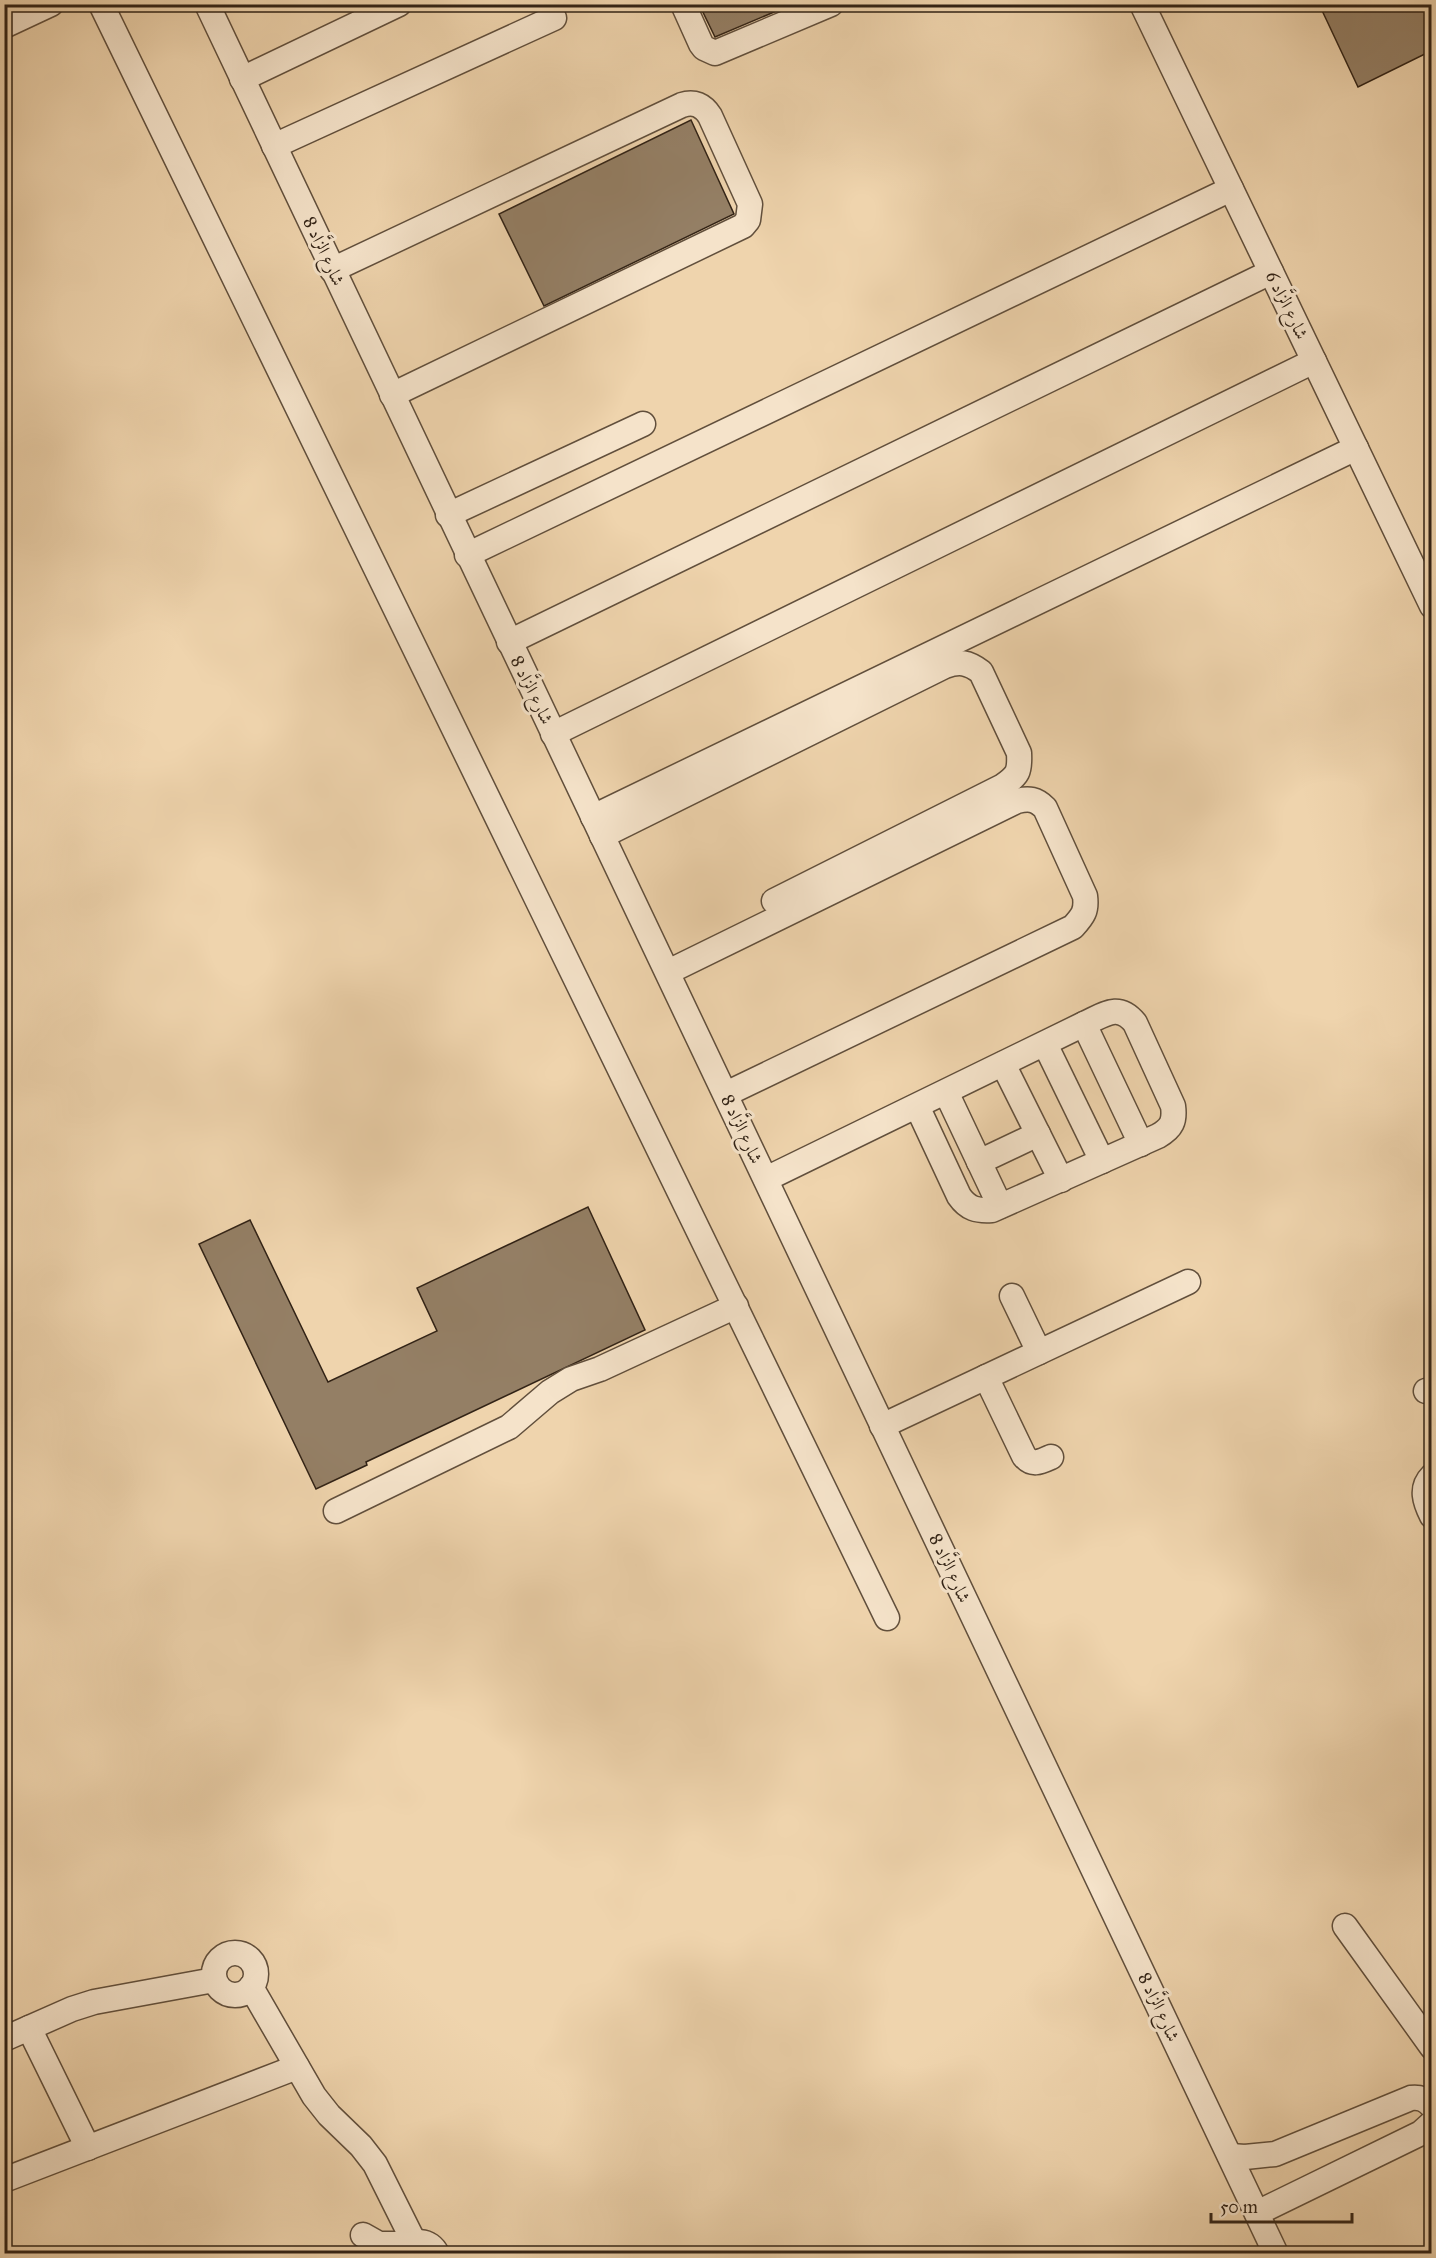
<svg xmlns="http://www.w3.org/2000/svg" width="1436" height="2258" font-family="'IM FELL Great Primer',Amiri,serif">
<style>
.building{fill:#947f65;stroke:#322316;stroke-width:1.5}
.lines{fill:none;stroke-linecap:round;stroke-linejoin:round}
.minor-casing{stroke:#614f3c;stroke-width:27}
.minor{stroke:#f5e3ca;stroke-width:24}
.labels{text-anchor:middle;stroke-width:6;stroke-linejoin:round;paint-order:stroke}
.street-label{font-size:18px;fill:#322316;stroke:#f5e3ca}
</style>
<rect width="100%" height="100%" fill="#efd4ad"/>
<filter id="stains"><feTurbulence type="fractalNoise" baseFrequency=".00333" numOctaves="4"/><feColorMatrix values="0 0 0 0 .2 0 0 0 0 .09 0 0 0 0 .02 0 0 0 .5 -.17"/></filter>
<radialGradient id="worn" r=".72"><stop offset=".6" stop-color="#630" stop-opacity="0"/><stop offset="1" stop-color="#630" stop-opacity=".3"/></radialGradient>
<g class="building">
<polygon points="699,4 793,4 715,37"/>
<polygon points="1319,4 1431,4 1431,51 1358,87"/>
<polygon points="691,120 734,214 544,306 499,214"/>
<polygon points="588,1207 645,1330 366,1462 367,1465 316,1489 199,1244 250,1220 328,1382 437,1331 417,1288"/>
</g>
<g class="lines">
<defs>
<g id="minor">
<polyline points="101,4 887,1618"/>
<polyline points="207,4 1276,2254"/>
<polyline points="683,4 701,44 704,48 715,53 831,4"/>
<polyline points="1142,4 1432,606"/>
<polyline points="4,26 51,4"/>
<polyline points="242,79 399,4"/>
<polyline points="274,146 554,18"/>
<path d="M332 270 682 105C694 101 703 105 710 116L750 204 748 220 743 226 392 395"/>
<polyline points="448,515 643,424"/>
<polyline points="467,555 1231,189"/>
<polyline points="509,642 1271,272"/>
<polyline points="553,734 1314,361"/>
<polyline points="593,817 1356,448"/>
<path d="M602 836 945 666C959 661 968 662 981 672L1019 753C1020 772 1018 775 1003 786L774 901"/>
<path d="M668 972 1017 801C1029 798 1036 799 1045 808L1085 896C1087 911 1083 916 1073 927L726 1094"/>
<polyline points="1084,1024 1141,1144"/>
<polyline points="1045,1044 1102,1161"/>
<polyline points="1003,1064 1061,1180"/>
<polyline points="946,1092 1000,1206"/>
<polyline points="979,1162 1038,1134"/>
<path d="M766 1179 1084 1024C1104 1015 1118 1002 1135 1023L1173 1106C1175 1121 1172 1128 1158 1136L992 1210C977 1211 968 1209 959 1196L917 1106"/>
<polyline points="1012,1296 1039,1352"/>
<path d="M986 1377 1024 1456C1032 1466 1040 1462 1051 1457"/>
<polyline points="1426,1391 1432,1389"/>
<polyline points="882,1426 1188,1282"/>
<path d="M1432 1476C1420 1488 1425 1502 1432 1516"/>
<polyline points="336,1511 509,1427 550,1392 571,1379 600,1369 736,1306"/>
<polyline points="1345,1926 1432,2047"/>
<circle cx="235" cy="1974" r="21"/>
<polyline points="251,1987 314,2096 329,2115 361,2146 375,2164 414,2242"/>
<polyline points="29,2028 88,2148"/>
<polyline points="4,2039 72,2009 94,2002 214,1980"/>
<path d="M1230 2156 1245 2157 1275 2154 1411 2098C1420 2097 1425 2099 1432 2106"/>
<polyline points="4,2180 297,2067"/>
<polyline points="1257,2213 1421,2133 1432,2123"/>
<polyline points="363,2235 379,2244 398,2244 407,2247"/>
<path d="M404 2252C412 2238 430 2239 437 2254"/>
</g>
</defs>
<use href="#minor" class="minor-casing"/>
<use href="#minor" class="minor"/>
</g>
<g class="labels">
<g class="street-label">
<text transform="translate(324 251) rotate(65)" y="6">شارع الزَّاد 8</text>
<text transform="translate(1287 305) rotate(64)" y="6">شارع الزَّاد 6</text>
<text transform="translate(532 690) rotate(64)" y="6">شارع الزَّاد 8</text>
<text transform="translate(742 1129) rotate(65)" y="6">شارع الزَّاد 8</text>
<text transform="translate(950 1568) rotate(65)" y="6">شارع الزَّاد 8</text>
<text transform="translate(1159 2007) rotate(65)" y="6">شارع الزَّاد 8</text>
</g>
</g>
<rect width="1436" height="2258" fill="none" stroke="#efd4ad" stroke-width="24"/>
<rect x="6" y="6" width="1424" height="2246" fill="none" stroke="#322316" stroke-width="3"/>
<rect x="12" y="12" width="1412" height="2234" fill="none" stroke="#322316" stroke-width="1.5"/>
<path d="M1211 2213v9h141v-9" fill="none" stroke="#322316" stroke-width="3"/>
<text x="1220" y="2213" font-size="18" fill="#322316" stroke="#f5e3ca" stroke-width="4.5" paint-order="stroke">50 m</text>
<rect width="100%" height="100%" filter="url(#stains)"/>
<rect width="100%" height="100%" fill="url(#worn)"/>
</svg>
